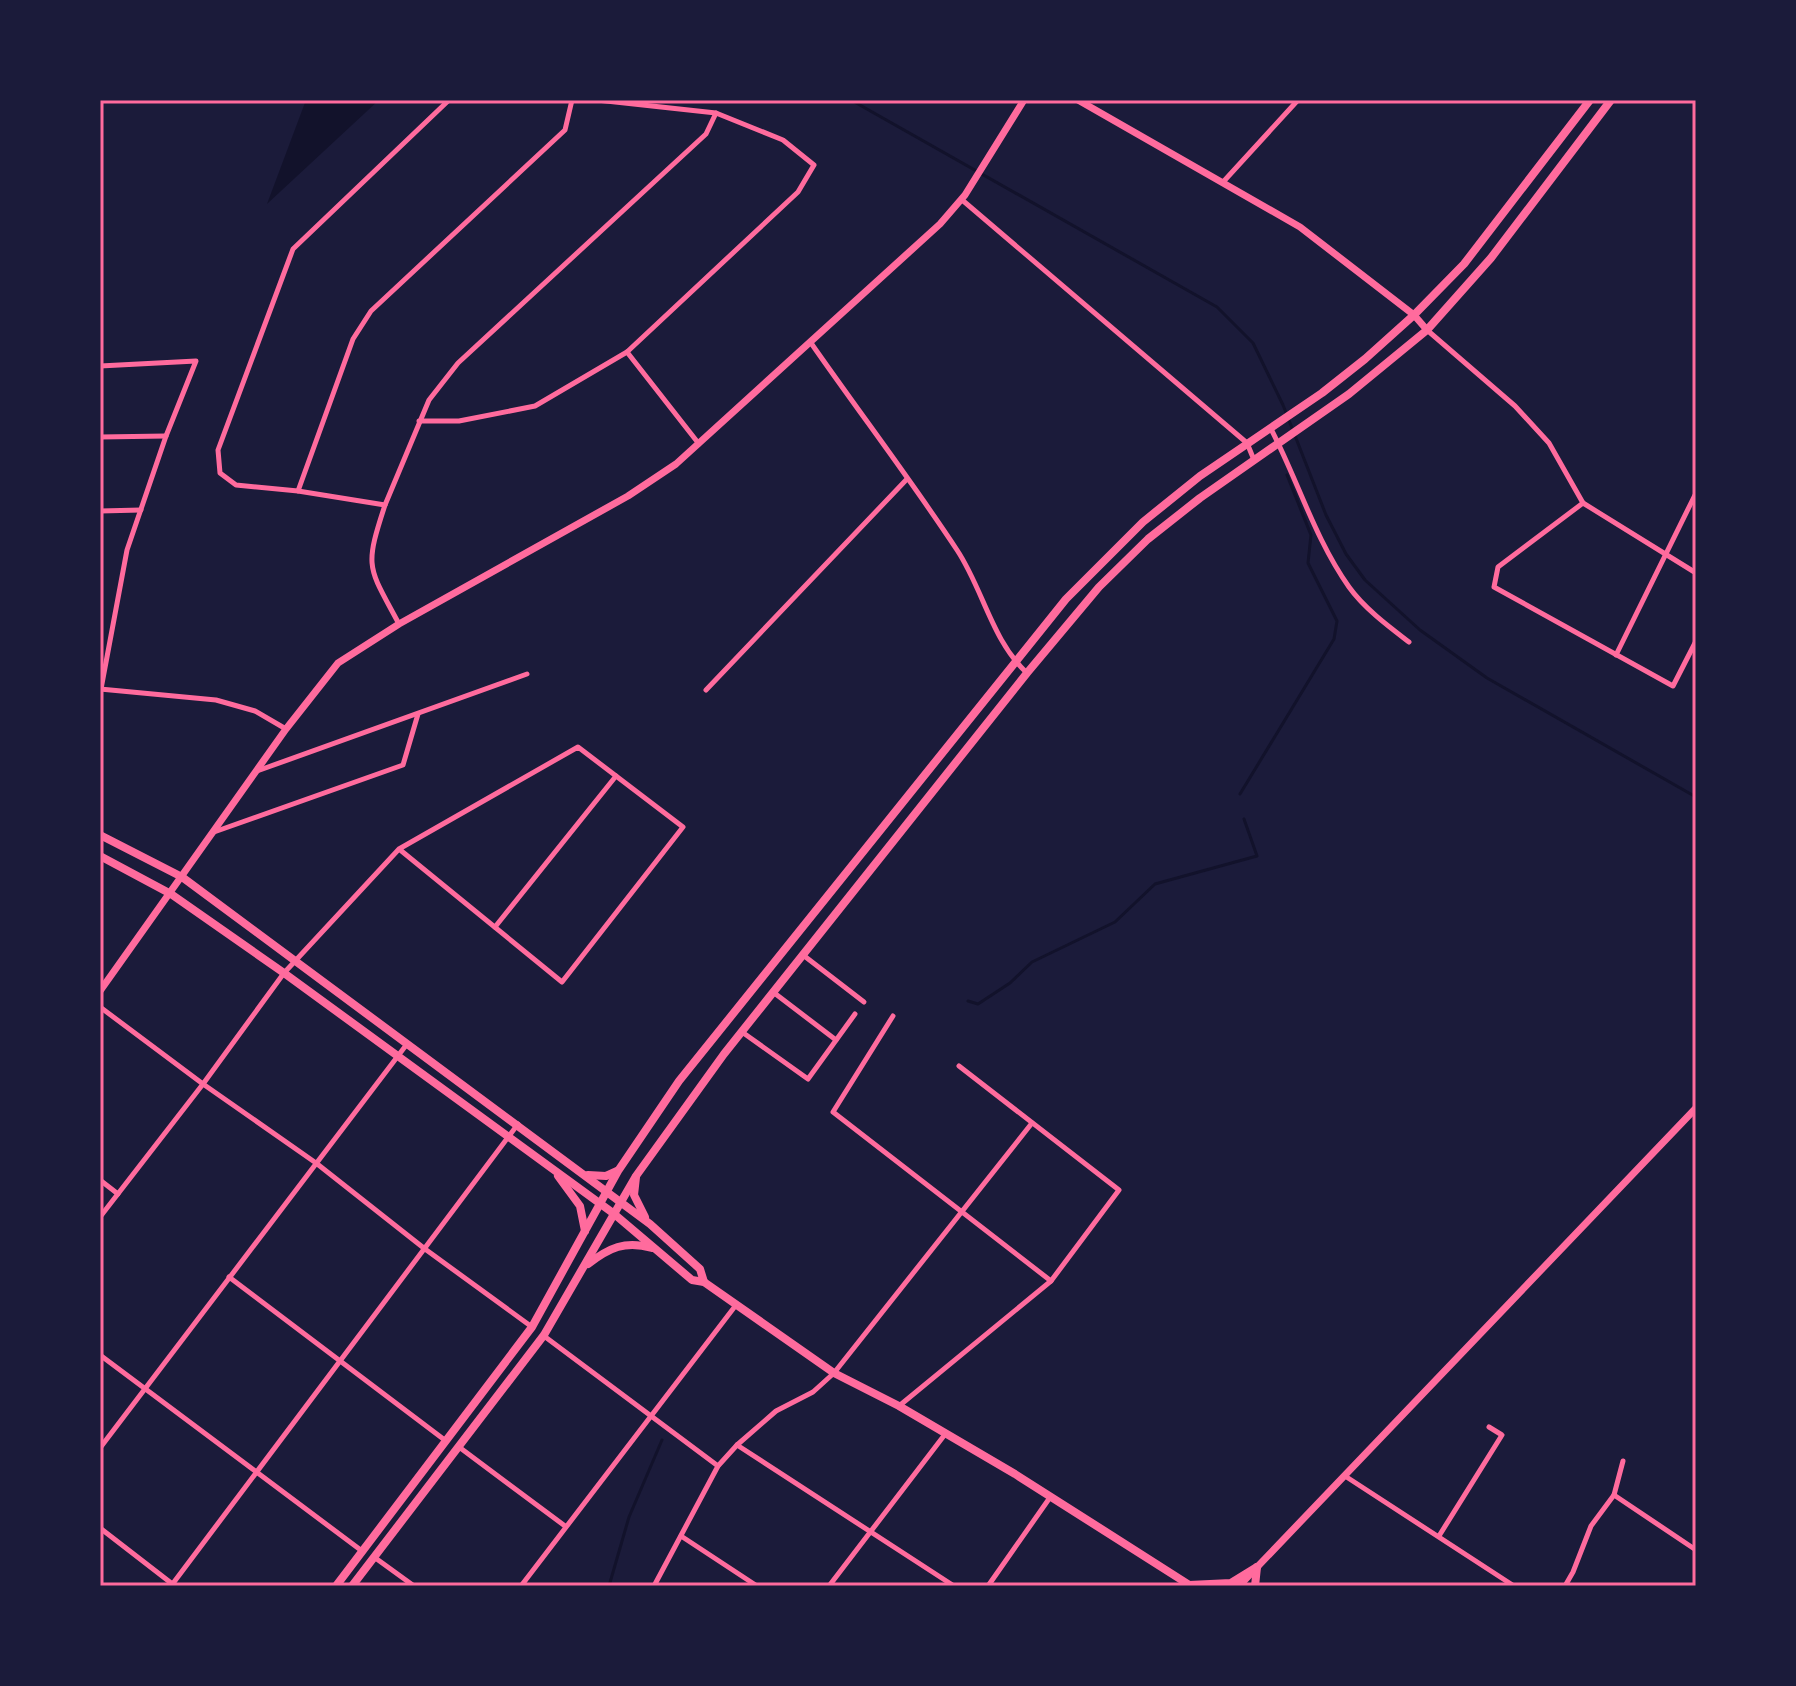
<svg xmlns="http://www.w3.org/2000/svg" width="1796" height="1686" font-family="'IBM Plex Sans',sans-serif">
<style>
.water{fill:#12122b}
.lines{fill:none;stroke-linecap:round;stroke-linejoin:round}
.stream{stroke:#12122b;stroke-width:3}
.minor{stroke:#ff6b9d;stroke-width:5}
.tertiary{stroke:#ff6b9d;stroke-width:7}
.primary{stroke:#ff6b9d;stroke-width:8}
.neatline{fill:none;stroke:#ff6b9d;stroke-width:3}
</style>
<rect width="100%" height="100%" fill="#1b1b3a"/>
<polygon class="water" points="306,100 379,100 267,204"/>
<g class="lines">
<g class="stream">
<polyline points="851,100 1217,307 1253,343 1283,405 1326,515 1346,554 1365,580 1420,630 1487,678 1696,797"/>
<polyline points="1240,794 1334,639 1337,621 1308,563 1311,535 1287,475"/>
<polyline points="968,1001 978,1004 1010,983 1032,962 1115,922 1155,884 1257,856 1244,819"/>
<polyline points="609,1586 629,1517 662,1440"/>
</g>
<g class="minor">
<polyline points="449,100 293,249 218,450 220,473 236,485 298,491 385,505 429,400 458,363 706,134 716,113"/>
<polyline points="1224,181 1298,100"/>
<polyline points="961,199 1247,443 1254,460"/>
<polyline points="1427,330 1515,406 1549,443 1583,503 1696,573"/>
<path d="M811 343C859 412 911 480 957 550 983 589 992 641 1027 673"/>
<polyline points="627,352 699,444"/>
<polyline points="100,366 196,361 166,436 127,550 101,689"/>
<polyline points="419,421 459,421 535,406 627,352 798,192 814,165 783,140 716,113 597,100"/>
<path d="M1271 429C1298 481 1315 539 1349 587 1364 608 1388 626 1409 642"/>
<polyline points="100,437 166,436"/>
<polyline points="298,491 353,339 371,311 565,130 572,100"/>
<polyline points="1583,503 1498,567 1494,587 1673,686 1696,641"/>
<path d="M385 505C364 569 368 566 399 624"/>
<polyline points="100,511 141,510"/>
<polyline points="1616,655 1696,493"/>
<polyline points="100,689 216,700 255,711 286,729"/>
<polyline points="706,690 907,479"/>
<polyline points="257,771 527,674"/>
<polyline points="214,832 403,765 418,714"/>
<polyline points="495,927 616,776"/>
<polyline points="803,955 864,1002"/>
<polyline points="773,992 836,1040"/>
<polyline points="100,1007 203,1084 316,1163 425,1249 532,1327"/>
<polyline points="893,1016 833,1112 1051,1281"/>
<polyline points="742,1032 808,1079 855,1014"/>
<polyline points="100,1180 118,1194"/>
<polyline points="100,1217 203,1084 284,973 399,849 578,747 683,827 562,982 399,849"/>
<polyline points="229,1277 446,1441"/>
<polyline points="544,1336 718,1466"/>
<polyline points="100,1355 362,1551"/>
<polyline points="899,1406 1051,1281 1119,1190 959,1066"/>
<polyline points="737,1445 954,1586"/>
<polyline points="459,1447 565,1526"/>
<polyline points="100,1448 407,1044"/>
<polyline points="1345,1476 1514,1586"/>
<polyline points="1614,1495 1696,1550"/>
<polyline points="100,1528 175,1586"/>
<polyline points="681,1536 757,1586"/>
<polyline points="1439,1536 1502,1435 1489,1427"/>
<polyline points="374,1557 414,1586"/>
<polyline points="171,1586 518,1124"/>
<polyline points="521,1586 736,1305"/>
<polyline points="654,1586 718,1466 737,1445 776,1411 813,1392 834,1373 1032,1123"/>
<polyline points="829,1586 946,1433"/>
<polyline points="988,1586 1051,1496"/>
<polyline points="1565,1586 1573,1572 1591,1526 1614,1495 1623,1461"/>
</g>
<g class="tertiary">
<polyline points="1078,100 1300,227 1414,315 1427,330"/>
<polyline points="100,991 286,729 338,663 399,624 628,496 676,464 940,224 965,195 1024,100"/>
<polyline points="1239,1586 1696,1108"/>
</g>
<g class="primary">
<polyline points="100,835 182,877 650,1224 700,1269 704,1282"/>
<polyline points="100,856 171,894 284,973 613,1213 692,1280 704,1282 834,1373 899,1406 1015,1474 1191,1586"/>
<polyline points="588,1175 606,1176 617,1171"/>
<polyline points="558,1176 580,1206 585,1231"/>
<polyline points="636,1177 634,1195 645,1217"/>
<path d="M588 1264C609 1248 625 1240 652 1248"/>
<polyline points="1189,1585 1231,1583 1257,1567"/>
<polyline points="336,1586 532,1327 618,1171 679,1081 1066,599 1143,522 1200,476 1322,393 1365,359 1414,315 1464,264 1590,100"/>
<polyline points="352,1586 544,1335 636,1176 724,1054 1027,673 1099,587 1148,539 1200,498 1349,394 1427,330 1491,258 1611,100"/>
<polyline points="1255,1586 1257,1567"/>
</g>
</g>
<rect width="1796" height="1686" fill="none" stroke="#1b1b3a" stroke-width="204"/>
<rect x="102" y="102" width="1592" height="1482" class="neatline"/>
</svg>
